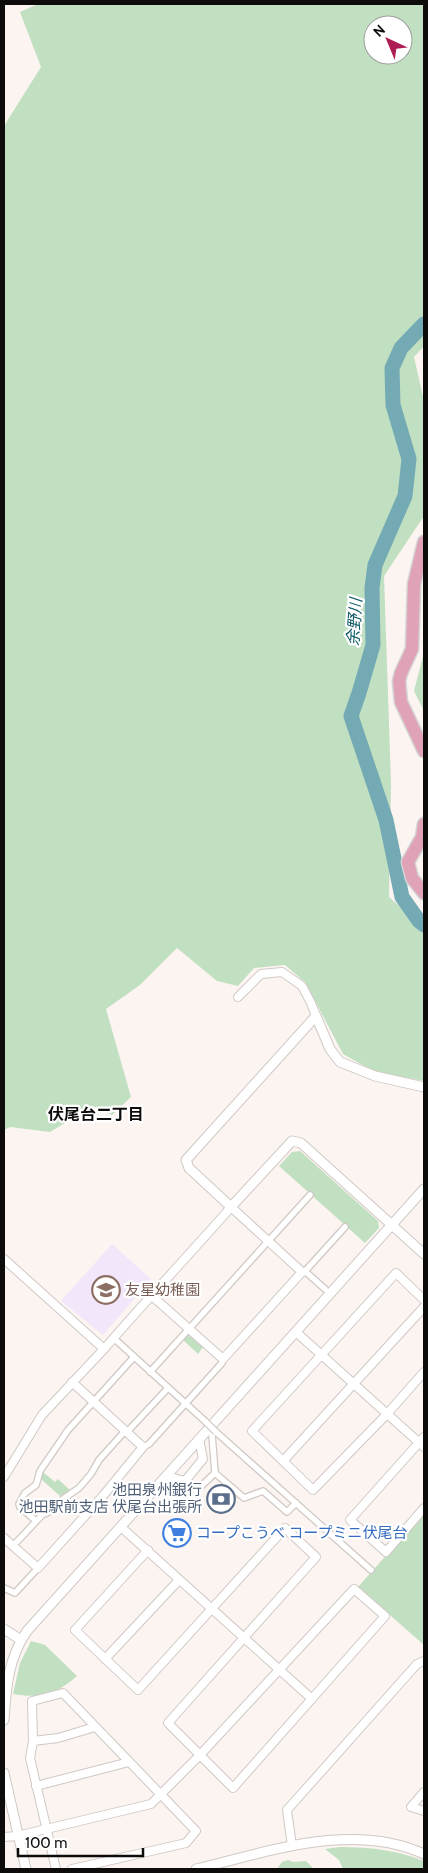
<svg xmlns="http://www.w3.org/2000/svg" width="428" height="1873" font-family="Cabin,'Noto Sans JP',sans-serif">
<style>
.education{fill:#f2e6fb}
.green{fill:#c1dfc1;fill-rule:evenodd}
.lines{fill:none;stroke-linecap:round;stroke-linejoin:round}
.river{stroke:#74aab4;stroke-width:15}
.pedestrian-casing{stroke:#d0c8c5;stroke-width:8}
.minor-casing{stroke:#d0c8c5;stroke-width:10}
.tertiary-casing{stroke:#d0c8c5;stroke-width:11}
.trunk-casing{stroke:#d4d3d3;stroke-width:15}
.pedestrian{stroke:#fff;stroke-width:5.5}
.minor{stroke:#fff;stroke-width:8}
.tertiary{stroke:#fff;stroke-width:9}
.trunk{stroke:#e0a2b6;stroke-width:12}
.pedestrian-bridge-casing{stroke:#d0c8c5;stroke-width:8;stroke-linecap:butt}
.pedestrian-bridge{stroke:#fff;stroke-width:5.5}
.labels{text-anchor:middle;stroke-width:4.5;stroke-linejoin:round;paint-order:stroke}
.education-label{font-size:15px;fill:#785e54;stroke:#fff;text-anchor:start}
.service-label{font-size:15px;fill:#4e5e75;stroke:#fff;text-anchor:end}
.shop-label{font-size:15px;fill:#366cbe;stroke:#fff;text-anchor:start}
.water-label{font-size:16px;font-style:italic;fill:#0e5a67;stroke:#fff}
.neighbourhood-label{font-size:16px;font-weight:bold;fill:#0e0c0b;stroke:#fff}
</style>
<rect width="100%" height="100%" fill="#fcf4f0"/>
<polygon class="education" points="112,1244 151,1279 103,1335 61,1301"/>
<g class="green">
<path d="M38 4H424V346L414 357 424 401V516L384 576 391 783 389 897 424 928V1081L373 1071 343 1054 305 982 285 965 254 968 238 986 217 981 177 948 140 985 106 1009 131 1097 112 1115 93 1106 50 1132 10 1127 4 1130V126L41 67 20 12ZM373 25H403V55H373Z"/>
<polygon points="423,656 424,657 424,711 414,691"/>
<polygon points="300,1151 378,1221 379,1228 365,1243 279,1166 292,1152"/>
<polygon points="187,1334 203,1347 198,1354 182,1339"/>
<polygon points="43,1472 55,1482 58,1479 70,1490 60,1496 41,1479"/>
<polygon points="424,1513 424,1645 358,1587"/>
<path d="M31 1641 45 1645 77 1676C57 1694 40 1699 13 1694L20 1663Z"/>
<path d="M340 1847C369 1847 397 1850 424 1861V1869H343L339 1860 325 1849Z"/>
<polygon points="288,1860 293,1862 306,1861 314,1869 277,1869 282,1862"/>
</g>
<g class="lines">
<polyline class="river" points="424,324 401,348 392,368 393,405 409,459 405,496 375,565 372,588 373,645 359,693 351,716 386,820 402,897 419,921 424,925"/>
<defs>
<g id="pedestrian">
<polyline points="325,1289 307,1273 302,1272 307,1269 345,1227"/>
<polyline points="118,1342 206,1422"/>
<polyline points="150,1372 310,1195"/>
<polyline points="127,1432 168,1388"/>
<polyline points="216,1432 371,1570"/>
<polyline points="212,1435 215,1473 244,1498 263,1491 287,1512 296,1503"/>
<polyline points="143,1447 149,1444 222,1363 223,1359"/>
<polyline points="186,1490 197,1490 215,1473"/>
<polyline points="36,1521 20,1507 19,1504 25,1493 36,1485 40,1471 68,1430 134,1357"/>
<polyline points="13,1546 42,1515 51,1511 63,1499 79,1488 91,1474 99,1460 125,1431"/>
<polyline points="4,1588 15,1593 38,1568"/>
</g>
<g id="minor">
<polyline points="238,997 261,974 282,972 302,986 311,1003 316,1016"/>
<polyline points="4,1259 104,1349"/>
<polyline points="424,1300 396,1273 252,1431 313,1490 387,1414 424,1372"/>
<polyline points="296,1332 424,1447"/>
<polyline points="424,1437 350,1520 386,1552 424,1508"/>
<polyline points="284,1460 424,1307"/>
<polyline points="166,1476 185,1481 203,1459 199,1439"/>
<path d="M4 1477 42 1415 104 1349C144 1303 185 1259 225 1214L231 1207 302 1272 223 1359 152 1296"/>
<polyline points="121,1527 312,1699"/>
<polyline points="4,1538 38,1568 102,1497 143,1447 72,1382"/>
<polyline points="105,1659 179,1580"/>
<polyline points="33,1741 58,1738 95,1727"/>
<polyline points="36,1786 129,1762"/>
<polyline points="424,1792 411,1807 424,1811"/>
<polyline points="4,1837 17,1836 151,1804 200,1755 354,1589 385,1616 233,1788 168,1723 316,1557 285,1528 138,1690 75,1630 148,1550"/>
<polyline points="292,1846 287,1810 417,1664 424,1661"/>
<polyline points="56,1869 30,1758 33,1741 32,1701 63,1693 196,1831 186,1843 72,1869"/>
</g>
<g id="tertiary">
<polyline points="424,1087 375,1076 340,1062 330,1049 316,1016 186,1160 189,1168 231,1207 292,1141 301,1143 424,1254"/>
<polyline points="4,1629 21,1640"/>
<path d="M4 1720C6 1689 8 1658 27 1631L424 1189"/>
<polyline points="4,1773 26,1869"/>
<path d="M196 1869C268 1852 352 1821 424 1854"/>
</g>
<g id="trunk">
<polyline points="424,542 414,584 412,649 401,673 399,681 401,702 424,751"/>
<polyline points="424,824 422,837 408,862 412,878 424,893"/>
</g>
</defs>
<use href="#pedestrian" class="pedestrian-casing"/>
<use href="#minor" class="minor-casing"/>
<use href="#tertiary" class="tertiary-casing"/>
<use href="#trunk" class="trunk-casing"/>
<use href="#pedestrian" class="pedestrian"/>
<use href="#minor" class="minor"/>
<use href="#tertiary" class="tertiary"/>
<use href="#trunk" class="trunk"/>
<defs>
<polyline id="pedestrian-bridge" points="206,1422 216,1432"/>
</defs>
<use href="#pedestrian-bridge" class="pedestrian-bridge-casing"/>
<use href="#pedestrian-bridge" class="pedestrian-bridge"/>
</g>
<defs>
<symbol id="school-ring" viewBox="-11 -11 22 22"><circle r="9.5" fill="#fff" stroke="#8d6e63" stroke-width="1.5"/><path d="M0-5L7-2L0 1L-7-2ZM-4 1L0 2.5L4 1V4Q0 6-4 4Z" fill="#8d6e63"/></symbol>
<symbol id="bank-ring" viewBox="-11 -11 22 22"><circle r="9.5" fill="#fff" stroke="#5c6f8a" stroke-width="1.5"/><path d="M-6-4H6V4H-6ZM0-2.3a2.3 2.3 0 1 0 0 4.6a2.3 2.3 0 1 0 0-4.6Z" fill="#5c6f8a"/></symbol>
<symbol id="supermarket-ring" viewBox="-11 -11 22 22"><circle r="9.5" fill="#fff" stroke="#3f7fe0" stroke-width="1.5"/><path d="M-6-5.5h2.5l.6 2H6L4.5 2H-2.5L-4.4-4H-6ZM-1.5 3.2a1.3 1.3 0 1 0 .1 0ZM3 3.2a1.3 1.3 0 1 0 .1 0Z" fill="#3f7fe0"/></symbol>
</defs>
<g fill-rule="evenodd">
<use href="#school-ring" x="90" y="1274" width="32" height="32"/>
<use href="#bank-ring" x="205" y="1483" width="32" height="32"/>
<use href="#supermarket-ring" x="161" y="1517" width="32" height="32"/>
</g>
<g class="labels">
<g class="education-label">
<text x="125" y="1295">友星幼稚園</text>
</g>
<g class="service-label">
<text x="202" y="1495">池田泉州銀行<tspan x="202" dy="17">池田駅前支店 伏尾台出張所</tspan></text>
</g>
<g class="shop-label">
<text x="196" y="1538">コープこうべ コープミニ伏尾台</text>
</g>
<g class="water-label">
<text transform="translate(354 622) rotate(-86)" y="6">余野川</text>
</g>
<g class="neighbourhood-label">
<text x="96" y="1120">伏尾台二丁目</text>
</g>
</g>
<rect width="428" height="1873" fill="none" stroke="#0e0c0b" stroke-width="10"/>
<g transform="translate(388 40) rotate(316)"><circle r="24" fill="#ffffff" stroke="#9f9e9d"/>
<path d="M0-4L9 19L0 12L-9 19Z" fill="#ad1d54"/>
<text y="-8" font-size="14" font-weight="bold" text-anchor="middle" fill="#0e0c0b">N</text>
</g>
<path d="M18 1848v8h125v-8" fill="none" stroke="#0e0c0b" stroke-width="2.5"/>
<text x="25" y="1848" font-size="15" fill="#0e0c0b" stroke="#ffffff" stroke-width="4" paint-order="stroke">100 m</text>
</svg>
